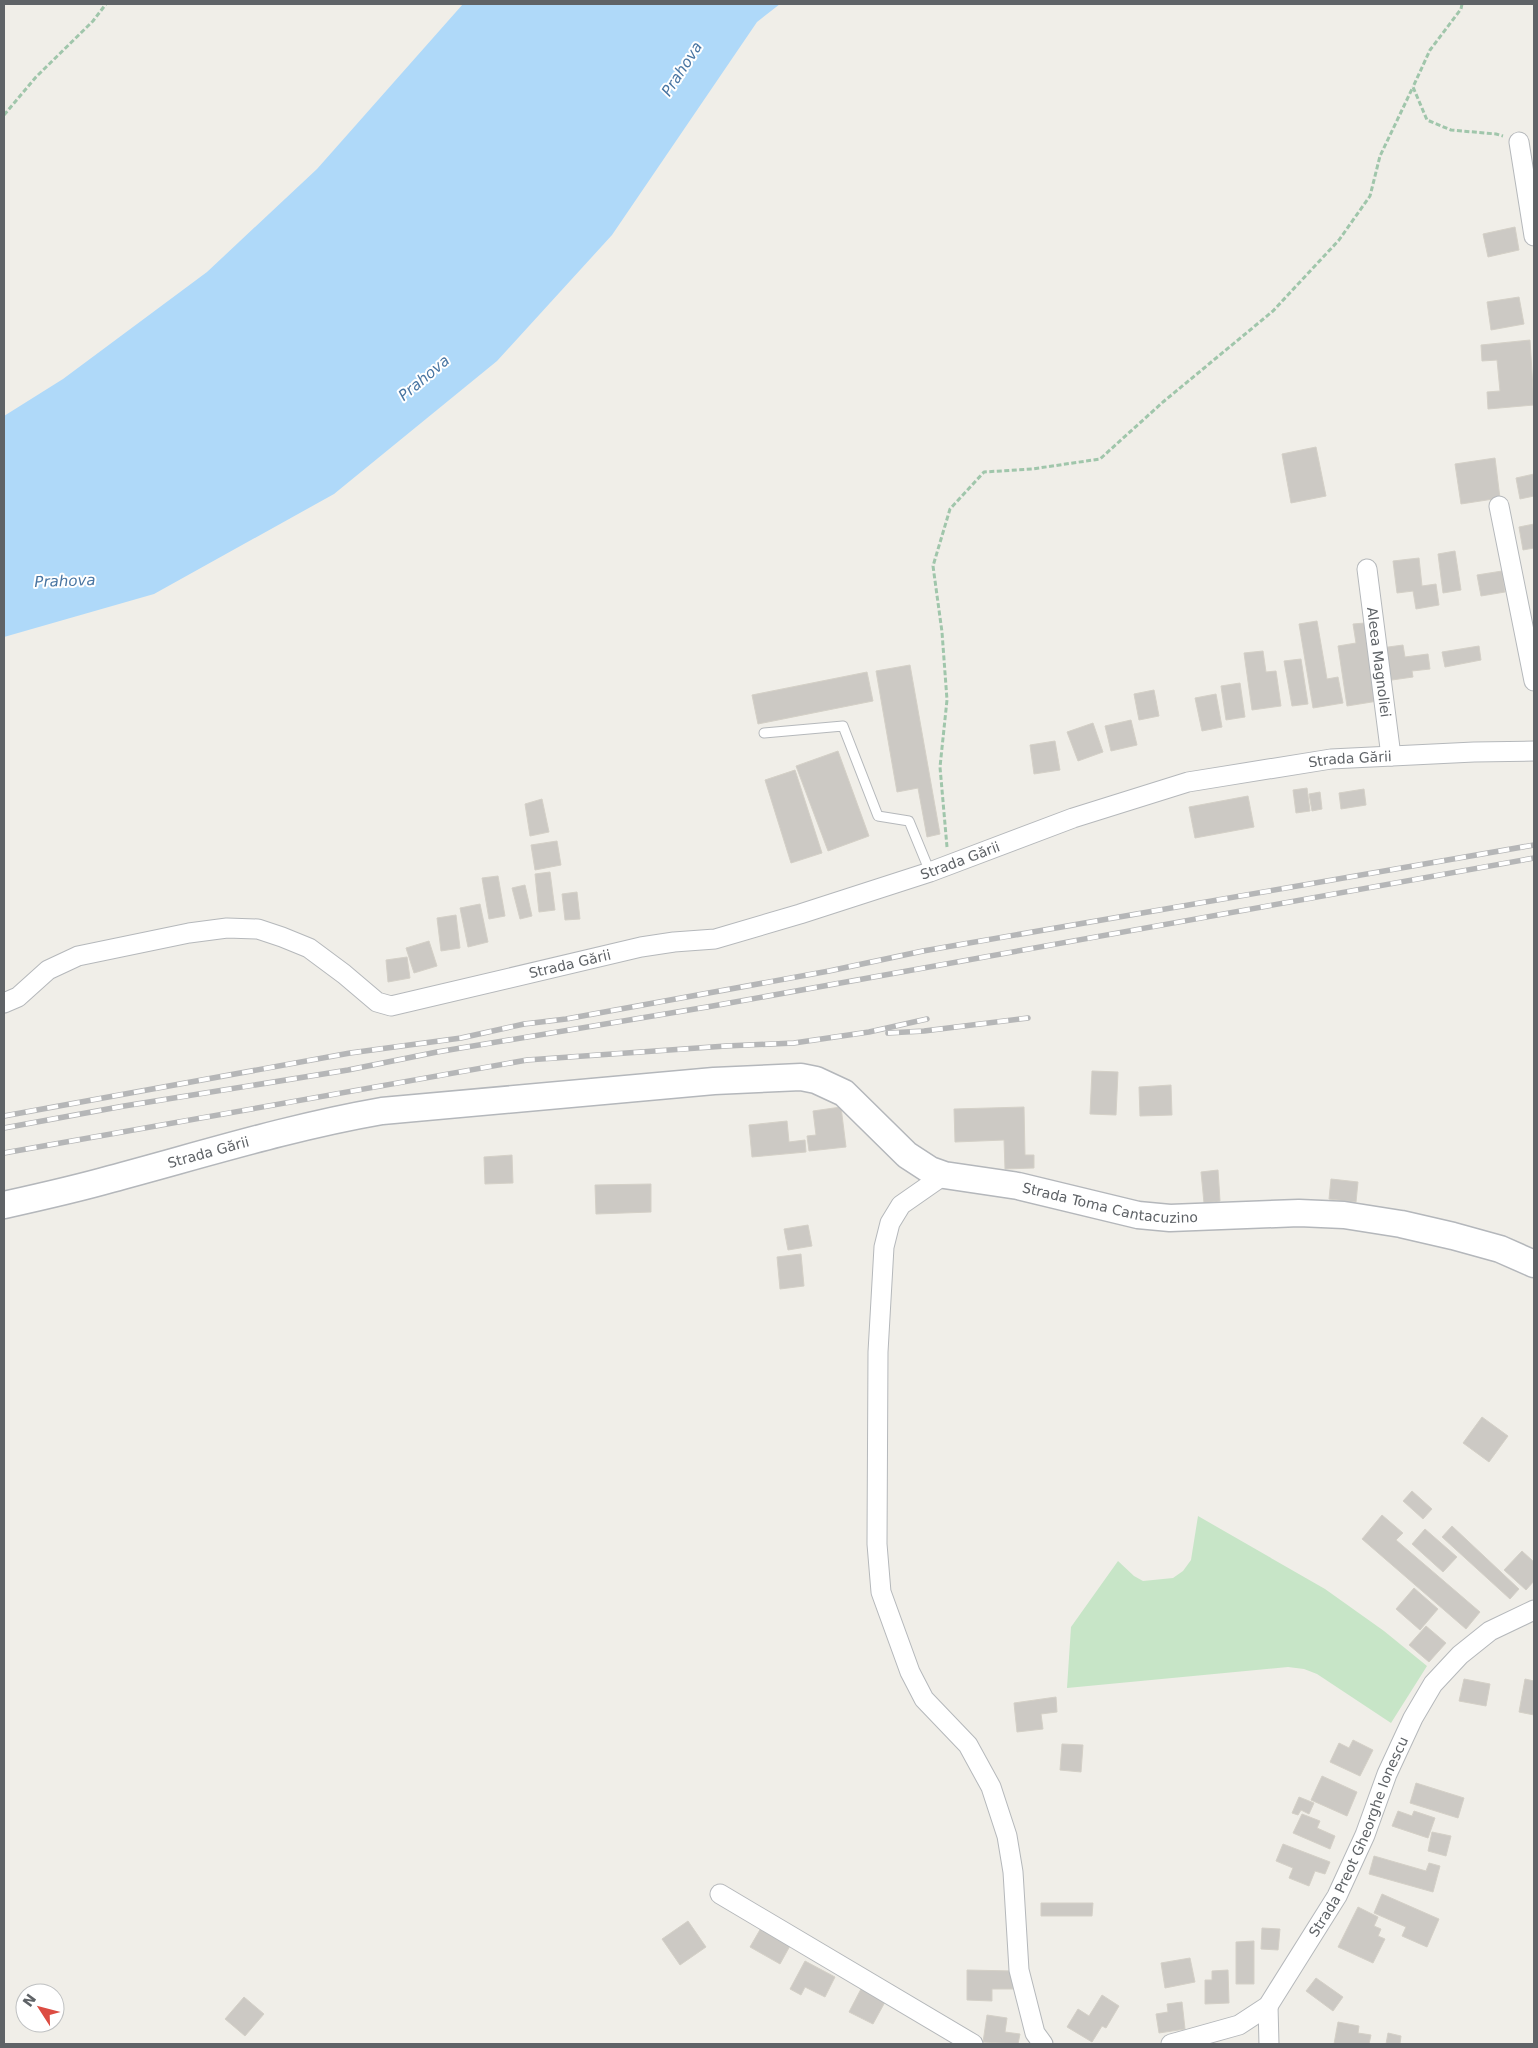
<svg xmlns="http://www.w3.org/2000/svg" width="1538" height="2048" font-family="'DejaVu Sans',sans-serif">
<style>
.green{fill:#c7e5c7}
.water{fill:#afd9f9}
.building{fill:#ccc9c4;stroke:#d4d0c7}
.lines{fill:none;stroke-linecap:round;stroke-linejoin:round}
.lane-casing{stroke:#b5b8bb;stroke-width:11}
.street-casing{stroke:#b5b8bb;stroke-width:21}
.secondary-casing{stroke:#b4b7bb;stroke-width:29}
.path{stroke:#a0c6ab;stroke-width:3;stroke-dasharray:5 2.5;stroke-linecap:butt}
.lane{stroke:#fff;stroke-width:9}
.street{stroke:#fff;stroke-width:19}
.secondary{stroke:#fff;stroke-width:26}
.rail-casing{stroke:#b5b6b7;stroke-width:5.5}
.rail{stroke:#fff;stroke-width:4;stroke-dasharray:11;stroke-linecap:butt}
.labels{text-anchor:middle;stroke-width:4;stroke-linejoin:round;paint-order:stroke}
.street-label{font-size:14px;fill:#5f6367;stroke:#fff}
.water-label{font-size:15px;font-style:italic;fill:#4875a2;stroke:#fff}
</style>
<rect width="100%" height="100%" fill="#f0eee8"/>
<polygon class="green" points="1198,1516 1325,1589 1384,1631 1427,1666 1391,1723 1317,1674 1304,1669 1288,1667 1067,1688 1071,1627 1118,1561 1134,1576 1143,1581 1173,1578 1183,1571 1191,1560"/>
<polygon class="water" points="463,4 780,4 757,22 612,235 497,361 334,494 154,594 4,637 4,416 63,379 207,272 317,169"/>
<g class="building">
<polygon points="1515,227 1519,250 1488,257 1483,234"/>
<polygon points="1519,297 1524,324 1491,330 1487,302"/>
<polygon points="1530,340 1534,405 1488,409 1487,392 1500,391 1497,360 1482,361 1481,345"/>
<polygon points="1316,447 1326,496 1291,503 1282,454"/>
<polygon points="1495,458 1500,498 1461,504 1455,464"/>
<polygon points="1534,474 1534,496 1520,499 1516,478"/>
<polygon points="1534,524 1534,548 1523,550 1519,527"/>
<polygon points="1455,551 1461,590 1443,593 1438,554"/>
<polygon points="1419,558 1422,586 1436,584 1439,605 1416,609 1413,591 1397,593 1393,561"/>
<polygon points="1502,571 1505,592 1481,596 1477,575"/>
<polygon points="1317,621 1327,679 1338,677 1343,703 1313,708 1299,624"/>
<polygon points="1365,623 1378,701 1347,706 1338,646 1356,643 1353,624"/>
<polygon points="1403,645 1405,657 1428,654 1430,669 1412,671 1413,677 1385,681 1381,648"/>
<polygon points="1479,646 1481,660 1445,667 1442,652"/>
<polygon points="1263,651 1266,672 1276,671 1281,706 1252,710 1244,653"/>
<polygon points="1301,659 1308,704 1292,706 1284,661"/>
<polygon points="910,665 940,834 927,837 918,788 897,792 876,671"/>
<polygon points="867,672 873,701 758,724 752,695"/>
<polygon points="1240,683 1245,717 1226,720 1221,686"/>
<polygon points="1154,690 1159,716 1139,720 1134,694"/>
<polygon points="1216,694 1222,727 1202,731 1195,698"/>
<polygon points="1131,720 1137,745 1111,751 1105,726"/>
<polygon points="1093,723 1103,752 1078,761 1067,732"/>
<polygon points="1055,741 1060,770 1034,774 1030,745"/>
<polygon points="838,751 869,836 828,851 796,766"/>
<polygon points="795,770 822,853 791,863 765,780"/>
<polygon points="1307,788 1310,811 1296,813 1293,790"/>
<polygon points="1364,789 1366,805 1341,809 1339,793"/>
<polygon points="1320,792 1322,809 1312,811 1309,794"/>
<polygon points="1248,796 1254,827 1195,838 1189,807"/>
<polygon points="542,799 549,832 530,836 525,804"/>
<polygon points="557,841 561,865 535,870 531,845"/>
<polygon points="550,872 555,910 539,912 535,874"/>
<polygon points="498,876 505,916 489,919 482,878"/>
<polygon points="525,885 532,916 520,919 512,888"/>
<polygon points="577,892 580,919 565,920 562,894"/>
<polygon points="480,904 488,942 468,947 460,908"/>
<polygon points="456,915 460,948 441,951 437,918"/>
<polygon points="429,941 437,966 414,973 406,948"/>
<polygon points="407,957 410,978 388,982 386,960"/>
<polygon points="1092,1071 1118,1072 1116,1115 1090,1114"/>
<polygon points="1171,1085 1172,1115 1140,1116 1139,1087"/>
<polygon points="841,1107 846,1147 809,1151 807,1136 816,1135 813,1111"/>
<polygon points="1024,1107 1025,1155 1034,1155 1034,1168 1005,1169 1004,1140 955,1142 954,1109"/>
<polygon points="787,1121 789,1142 805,1140 806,1152 752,1157 749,1125"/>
<polygon points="512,1155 513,1183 485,1184 484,1157"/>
<polygon points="1218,1170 1220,1201 1204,1203 1201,1172"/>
<polygon points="1331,1179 1358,1182 1356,1202 1329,1199"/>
<polygon points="651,1184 651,1212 596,1214 595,1185"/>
<polygon points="808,1225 812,1246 788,1250 784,1229"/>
<polygon points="801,1254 804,1286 780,1289 777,1257"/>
<polygon points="1482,1417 1508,1436 1489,1462 1463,1443"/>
<polygon points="1412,1491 1432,1509 1423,1519 1403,1501"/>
<polygon points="1382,1515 1403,1533 1396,1540 1480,1612 1466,1629 1362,1539"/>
<polygon points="1452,1526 1519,1589 1510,1599 1442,1537"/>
<polygon points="1425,1529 1457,1557 1443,1572 1412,1544"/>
<polygon points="1522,1551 1534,1562 1534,1581 1526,1590 1504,1570"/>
<polygon points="1414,1588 1438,1609 1420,1630 1396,1609"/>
<polygon points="1426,1626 1446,1643 1429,1662 1409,1645"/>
<polygon points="1464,1679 1490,1684 1486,1706 1459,1701"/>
<polygon points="1525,1679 1534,1681 1534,1715 1519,1712"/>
<polygon points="1056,1697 1057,1712 1041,1714 1043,1729 1017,1732 1014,1703"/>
<polygon points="1353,1740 1373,1750 1360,1776 1330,1762 1339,1743 1349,1748"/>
<polygon points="1062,1744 1083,1745 1081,1772 1060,1770"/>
<polygon points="1322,1776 1357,1792 1347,1816 1311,1800"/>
<polygon points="1416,1783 1464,1798 1458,1818 1410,1803"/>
<polygon points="1299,1797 1314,1803 1309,1814 1301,1810 1298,1815 1292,1813"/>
<polygon points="1398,1811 1412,1816 1414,1811 1435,1818 1428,1838 1392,1826"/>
<polygon points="1302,1814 1320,1821 1317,1828 1335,1836 1330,1849 1293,1833"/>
<polygon points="1432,1832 1451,1836 1446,1856 1428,1851"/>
<polygon points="1283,1844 1330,1862 1325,1874 1315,1871 1309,1886 1289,1878 1293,1868 1276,1861"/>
<polygon points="1374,1856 1426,1871 1429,1863 1440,1866 1433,1892 1369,1874"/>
<polygon points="1382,1894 1439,1919 1427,1947 1402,1936 1406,1927 1374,1913"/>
<polygon points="1041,1903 1093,1903 1092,1916 1041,1916"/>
<polygon points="1358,1907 1378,1917 1374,1926 1381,1929 1378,1936 1385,1939 1373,1963 1338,1947"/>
<polygon points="688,1921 706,1947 680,1965 662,1939"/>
<polygon points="761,1928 791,1944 780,1964 750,1947"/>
<polygon points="1262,1928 1280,1929 1278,1950 1261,1949"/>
<polygon points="1254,1941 1254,1984 1236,1984 1236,1942"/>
<polygon points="1190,1958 1195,1982 1165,1988 1161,1963"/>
<polygon points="805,1961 835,1977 825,1997 805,1987 801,1995 790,1989"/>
<polygon points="967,1970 1013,1971 1013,1989 992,1989 992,2001 967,2000"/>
<polygon points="1228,1970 1229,2003 1205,2004 1205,1980 1212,1980 1212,1971"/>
<polygon points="1316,1978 1343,1997 1333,2011 1306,1991"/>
<polygon points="861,1989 885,2002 873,2024 849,2012"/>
<polygon points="1102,1995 1119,2006 1106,2028 1102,2026 1092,2042 1067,2027 1078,2009 1089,2016"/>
<polygon points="244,1997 264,2014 245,2036 225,2019"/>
<polygon points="1182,2002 1185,2029 1159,2033 1156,2014 1168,2012 1167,2004"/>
<polygon points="987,2015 1007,2018 1005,2032 1020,2034 1018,2044 983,2042"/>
<polygon points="1338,2022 1359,2026 1358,2033 1371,2035 1369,2044 1334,2044"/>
<polygon points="1388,2033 1401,2036 1400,2044 1386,2044"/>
</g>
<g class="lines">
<defs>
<polyline id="lane" points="764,733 843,726 878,816 909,821 930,872"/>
<g id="street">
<polyline points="1519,142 1534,236"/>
<polyline points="1499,506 1534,681"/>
<path id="s1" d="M1367 569 1391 756"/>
<path id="s2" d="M4 1003 18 997 48 970 78 956 189 933 227 928 258 929 282 937 309 948 344 974 377 1002 391 1006 641 947 674 942 715 939 800 914 930 872 1073 818 1188 782 1331 759 1474 752 1534 751"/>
<polyline points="944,1175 901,1205 890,1223 884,1247 878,1352 877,1544 881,1592 910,1672 924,1699 968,1745 991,1787 1007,1836 1013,1872 1019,1970 1035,2033 1043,2044"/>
<polyline points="720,1894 973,2044"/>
<polyline points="1268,2006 1269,2044"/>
<path id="s3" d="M1171 2044 1239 2025 1268 2006 1337 1896 1365 1835 1387 1774 1413 1718 1433 1684 1460 1655 1490 1631 1534 1610"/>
</g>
<g id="secondary">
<path id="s4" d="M4 1205C40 1197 76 1189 111 1179 201 1155 290 1127 382 1111L714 1081 801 1077 816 1080 844 1093 907 1155 930 1170 944 1175 1018 1186 1138 1215 1170 1218 1299 1213 1344 1215 1401 1224 1453 1236 1500 1249 1534 1264"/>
</g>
</defs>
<use href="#lane" class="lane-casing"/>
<use href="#street" class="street-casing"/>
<use href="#secondary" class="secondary-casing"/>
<g class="path">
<polyline points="1462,4 1461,9 1430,50 1413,87 1427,120 1451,130 1496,134 1503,136"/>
<polyline points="4,115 36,77 93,21 106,4"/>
<polyline points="947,847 940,767 947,700 942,632 933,566 950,509 984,472 1032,469 1100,459 1163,402 1273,311 1339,240 1370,196 1380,156 1413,87"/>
</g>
<use href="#lane" class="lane"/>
<use href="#street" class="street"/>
<use href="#secondary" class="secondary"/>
<defs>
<g id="rail">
<polyline points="888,1033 924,1031 1028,1018"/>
<polyline points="4,1116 350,1053 461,1038 524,1024 566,1019 829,971 923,951 1534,845"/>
<polyline points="4,1128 124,1106 348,1070 437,1052 707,1007 1534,858"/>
<polyline points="4,1153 527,1060 726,1046 794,1043 869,1032 927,1019"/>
</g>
</defs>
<use href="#rail" class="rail-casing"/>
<use href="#rail" class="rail"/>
</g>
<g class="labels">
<g class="street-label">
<text dy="5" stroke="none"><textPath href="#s1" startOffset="94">Aleea Magnoliei</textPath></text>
<text dy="5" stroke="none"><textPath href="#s2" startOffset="1421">Strada Gării</textPath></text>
<text dy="5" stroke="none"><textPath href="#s2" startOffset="1016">Strada Gării</textPath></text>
<text dy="5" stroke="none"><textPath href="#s2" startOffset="611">Strada Gării</textPath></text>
<text dy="5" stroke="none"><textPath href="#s4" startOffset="211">Strada Gării</textPath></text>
<text dy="5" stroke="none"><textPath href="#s4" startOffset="1156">Strada Toma Cantacuzino</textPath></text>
<text dy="5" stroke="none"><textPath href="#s3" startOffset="298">Strada Preot Gheorghe Ionescu</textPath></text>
</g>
<g class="water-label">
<text transform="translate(682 69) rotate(-57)" y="5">Prahova</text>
<text transform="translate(424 378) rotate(-40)" y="5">Prahova</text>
<text transform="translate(65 581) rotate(-2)" y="5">Prahova</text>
</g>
</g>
<rect width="1538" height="2048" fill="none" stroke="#5f6367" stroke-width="10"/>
<g transform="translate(40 2008) rotate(306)"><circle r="24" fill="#ffffff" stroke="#bfc1c2"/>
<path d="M0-4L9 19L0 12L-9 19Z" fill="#dc4c42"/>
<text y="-8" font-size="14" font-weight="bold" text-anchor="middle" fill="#5f6367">N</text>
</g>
</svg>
